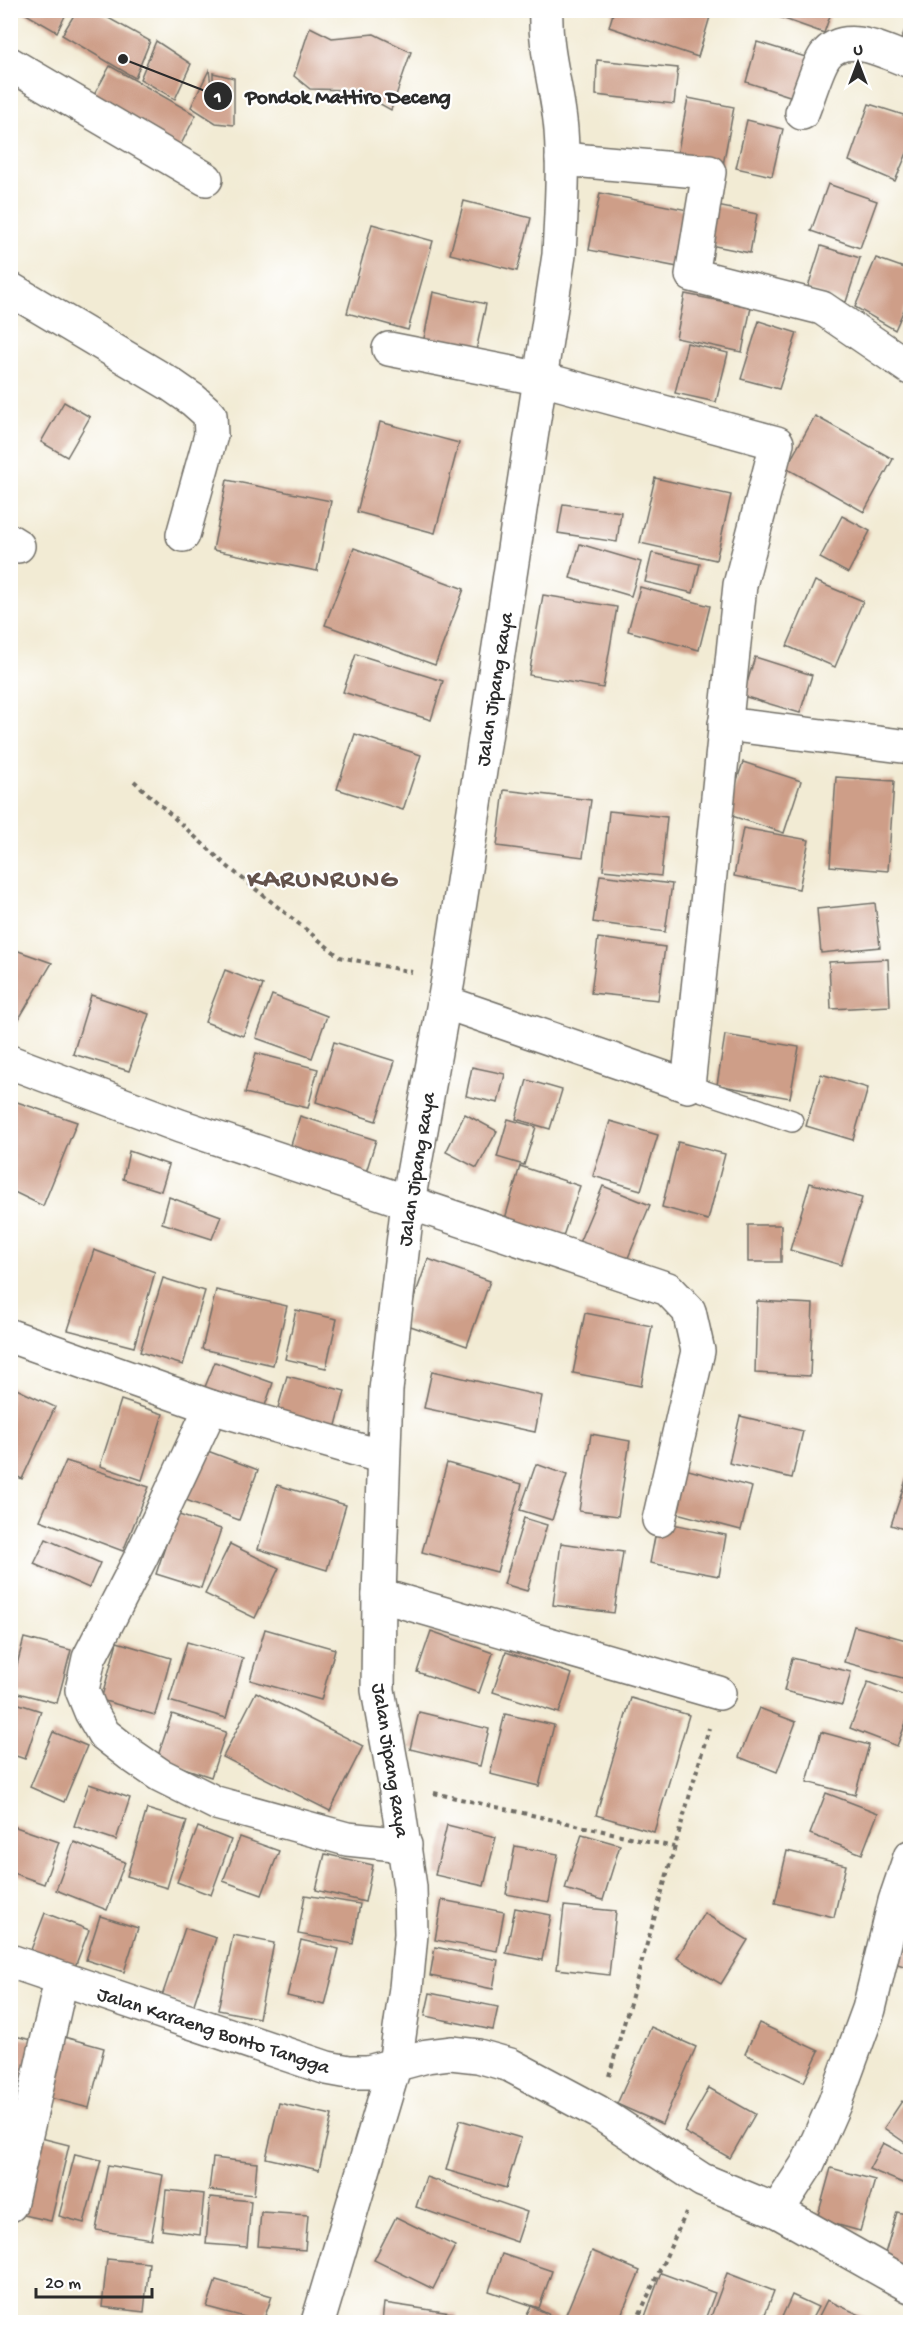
<svg xmlns="http://www.w3.org/2000/svg" width="921" height="2333" font-family="'Gochi Hand',sans-serif">
<style>
.building{fill:#ce9e88}
.lines{fill:none;stroke-linecap:round;stroke-linejoin:round}
.service-casing{stroke:#716e66;stroke-width:24}
.minor-casing{stroke:#716e66;stroke-width:36}
.tertiary-casing{stroke:#716e66;stroke-width:36}
.path{stroke:#716e66;stroke-width:4;stroke-dasharray:4.5 4.5;stroke-linecap:butt}
.service{stroke:#fff;stroke-width:21}
.minor{stroke:#fff;stroke-width:33}
.tertiary{stroke:#fff;stroke-width:33}
.labels{text-anchor:middle;stroke-width:4.5;stroke-linejoin:round;paint-order:stroke}
.street-label{font-size:20px;fill:#2b2b2b;stroke:#fff}
.district-label{font-size:26px;font-weight:bold;letter-spacing:1.5px;fill:#64534c;stroke:#fff}
.leader{fill:none;stroke:#2b2b2b;stroke-width:2}
.callout-dot{fill:#2b2b2b;stroke:#fff;stroke-width:2}
.mark-label{font-size:18px;text-anchor:middle;font-weight:bold;fill:#fff}
.callout-label{font-size:21px;text-anchor:middle;font-weight:bold;fill:#2b2b2b;stroke:#fff;stroke-width:4.5;stroke-linejoin:round;paint-order:stroke}
</style>
<rect width="100%" height="100%" fill="#fff"/>
<filter id="ink" filterUnits="userSpaceOnUse"><feTurbulence type="fractalNoise" baseFrequency=".0167" numOctaves="2"/><feDisplacementMap in="SourceGraphic" scale="12" xChannelSelector="R" yChannelSelector="G"/><feConvolveMatrix kernelMatrix="1 2 1 2 8 2 1 2 1" color-interpolation-filters="sRGB"/></filter>
<filter id="wash" filterUnits="userSpaceOnUse"><feTurbulence type="fractalNoise" baseFrequency=".008" numOctaves="4" result="noise"/><feDisplacementMap in="SourceGraphic" scale="24" xChannelSelector="R" yChannelSelector="G"/><feGaussianBlur stdDeviation="1.35" result="paint"/><feColorMatrix in="noise" values="0 0 0 0 0 0 0 0 0 0 0 0 0 0 0 0 0 1.4 0 .05"/><feComposite in="paint" operator="in"/></filter>
<g filter="url(#wash)">
<rect width="100%" height="100%" fill="#f2ebd4"/>
<g id="blocks">
<g class="building">
<polygon points="19,10 68,10 57,32"/>
<polygon points="77,10 94,10 150,41 135,78 62,35"/>
<polygon points="614,10 712,10 698,57 609,27"/>
<polygon points="759,10 832,10 824,33"/>
<polygon points="910,16 910,53 898,48"/>
<polygon points="310,27 332,38 374,34 411,52 391,110 355,90 310,89 294,76"/>
<polygon points="156,41 191,64 175,99 140,79"/>
<polygon points="757,42 812,59 799,99 746,82"/>
<polygon points="597,60 678,68 674,104 596,95"/>
<polygon points="110,66 196,115 174,158 88,106"/>
<polygon points="209,70 213,99 213,73 234,78 234,125 216,123 191,107"/>
<polygon points="688,98 734,107 723,165 677,156"/>
<polygon points="869,104 910,117 910,146 895,181 849,161"/>
<polygon points="747,120 783,129 772,176 736,168"/>
<polygon points="828,184 877,201 860,248 811,231"/>
<polygon points="600,193 688,210 678,267 589,250"/>
<polygon points="464,201 531,218 517,271 450,254"/>
<polygon points="712,205 757,214 750,253 705,244"/>
<polygon points="372,224 433,241 408,330 347,313"/>
<polygon points="821,246 860,258 846,302 807,290"/>
<polygon points="876,258 910,270 910,296 895,330 855,307"/>
<polygon points="433,292 486,304 474,360 422,349"/>
<polygon points="685,294 751,307 742,352 676,338"/>
<polygon points="759,321 797,333 779,389 741,379"/>
<polygon points="687,343 728,353 716,402 675,393"/>
<polygon points="64,402 90,417 67,457 41,442"/>
<polygon points="815,416 893,459 864,512 786,468"/>
<polygon points="380,422 459,443 435,533 357,512"/>
<polygon points="655,478 731,495 716,560 640,543"/>
<polygon points="227,480 331,501 317,571 213,550"/>
<polygon points="563,504 621,512 617,542 558,533"/>
<polygon points="842,516 870,531 848,573 820,558"/>
<polygon points="580,544 641,562 631,596 570,578"/>
<polygon points="354,548 464,589 435,665 325,625"/>
<polygon points="652,553 700,564 693,593 645,582"/>
<polygon points="815,581 863,601 835,667 787,646"/>
<polygon points="640,587 710,606 699,650 628,631"/>
<polygon points="543,595 617,607 603,688 529,675"/>
<polygon points="356,654 443,681 431,720 343,692"/>
<polygon points="755,657 812,675 800,713 743,696"/>
<polygon points="355,734 421,755 403,810 337,789"/>
<polygon points="743,762 801,781 784,833 726,814"/>
<polygon points="836,777 894,781 888,871 830,866"/>
<polygon points="504,790 591,800 583,857 497,846"/>
<polygon points="609,811 667,817 661,876 603,870"/>
<polygon points="743,828 809,840 799,889 734,876"/>
<polygon points="600,875 672,884 665,932 593,922"/>
<polygon points="875,903 880,947 821,953 817,909"/>
<polygon points="598,938 665,947 658,1000 591,993"/>
<polygon points="10,948 52,963 10,1034"/>
<polygon points="888,959 890,1006 831,1009 829,962"/>
<polygon points="225,970 263,985 243,1036 205,1022"/>
<polygon points="91,995 149,1014 129,1071 73,1054"/>
<polygon points="272,995 327,1016 312,1058 256,1038"/>
<polygon points="725,1035 799,1047 790,1098 717,1085"/>
<polygon points="334,1042 395,1061 376,1121 316,1102"/>
<polygon points="256,1053 318,1069 308,1108 245,1093"/>
<polygon points="472,1067 505,1074 498,1103 466,1096"/>
<polygon points="821,1074 868,1088 853,1140 806,1126"/>
<polygon points="527,1080 562,1090 550,1129 516,1119"/>
<polygon points="14,1101 77,1122 43,1206 10,1190 10,1112"/>
<polygon points="465,1114 497,1131 477,1168 446,1152"/>
<polygon points="300,1116 376,1140 363,1182 287,1158"/>
<polygon points="508,1119 536,1127 524,1165 497,1157"/>
<polygon points="610,1121 658,1135 641,1190 593,1176"/>
<polygon points="678,1142 725,1154 708,1220 662,1207"/>
<polygon points="129,1151 169,1165 161,1191 123,1179"/>
<polygon points="520,1166 580,1186 560,1245 503,1226"/>
<polygon points="810,1183 862,1198 841,1265 790,1250"/>
<polygon points="603,1186 650,1205 625,1265 578,1245"/>
<polygon points="169,1197 221,1216 212,1239 162,1223"/>
<rect x="748" y="1225" width="33" height="37"/>
<polygon points="94,1250 155,1272 134,1347 68,1330"/>
<polygon points="428,1259 490,1281 467,1346 405,1324"/>
<polygon points="163,1278 205,1291 183,1365 140,1352"/>
<polygon points="216,1290 287,1306 273,1365 202,1349"/>
<polygon points="757,1301 813,1304 810,1376 755,1373"/>
<polygon points="296,1310 337,1319 326,1368 285,1359"/>
<polygon points="585,1313 652,1326 641,1386 573,1373"/>
<polygon points="215,1362 273,1383 262,1414 203,1392"/>
<polygon points="432,1371 542,1396 535,1432 424,1408"/>
<polygon points="287,1376 345,1391 333,1437 274,1422"/>
<polygon points="10,1386 55,1407 22,1479 10,1473"/>
<polygon points="121,1400 163,1414 142,1480 100,1466"/>
<polygon points="740,1416 803,1431 792,1478 729,1463"/>
<polygon points="591,1434 630,1441 618,1516 579,1511"/>
<polygon points="205,1450 258,1470 239,1520 186,1500"/>
<polygon points="66,1461 149,1487 123,1551 40,1520"/>
<polygon points="447,1463 522,1484 497,1572 422,1552"/>
<polygon points="536,1464 567,1475 552,1520 520,1510"/>
<polygon points="681,1468 752,1487 741,1530 669,1511"/>
<polygon points="907,1477 910,1478 910,1531 891,1525"/>
<polygon points="277,1485 346,1505 327,1570 258,1549"/>
<polygon points="176,1514 221,1529 201,1588 156,1574"/>
<polygon points="524,1518 547,1525 527,1591 504,1584"/>
<polygon points="658,1521 726,1535 719,1576 650,1563"/>
<polygon points="46,1539 100,1563 89,1588 34,1564"/>
<polygon points="561,1543 623,1552 614,1613 553,1605"/>
<polygon points="230,1544 279,1568 255,1618 205,1594"/>
<polygon points="854,1626 910,1641 910,1680 844,1662"/>
<polygon points="265,1629 335,1649 321,1700 250,1680"/>
<polygon points="431,1631 493,1653 479,1693 417,1672"/>
<polygon points="24,1638 71,1650 57,1703 10,1691"/>
<polygon points="117,1642 171,1658 155,1715 101,1700"/>
<polygon points="187,1642 243,1658 226,1718 169,1701"/>
<polygon points="506,1652 572,1674 559,1713 493,1692"/>
<polygon points="792,1658 851,1672 842,1705 784,1691"/>
<polygon points="868,1682 910,1698 910,1712 897,1746 850,1728"/>
<polygon points="256,1692 363,1746 330,1811 223,1757"/>
<polygon points="631,1698 689,1715 654,1832 596,1815"/>
<polygon points="10,1701 41,1711 25,1759 10,1754"/>
<polygon points="759,1708 796,1722 777,1772 739,1757"/>
<polygon points="419,1712 489,1729 480,1766 410,1749"/>
<polygon points="172,1714 226,1732 211,1777 157,1759"/>
<polygon points="505,1714 554,1725 539,1786 490,1774"/>
<polygon points="53,1732 87,1746 64,1802 30,1787"/>
<polygon points="821,1732 869,1745 855,1795 807,1782"/>
<polygon points="89,1784 130,1798 116,1840 74,1826"/>
<polygon points="826,1793 878,1813 862,1854 810,1834"/>
<polygon points="147,1809 187,1821 167,1888 127,1876"/>
<polygon points="10,1825 59,1842 44,1884 10,1872"/>
<polygon points="447,1825 496,1837 484,1886 435,1875"/>
<polygon points="198,1827 231,1840 211,1895 177,1882"/>
<polygon points="582,1834 620,1845 603,1900 565,1889"/>
<polygon points="240,1837 279,1851 262,1895 223,1881"/>
<polygon points="74,1842 125,1862 107,1910 56,1890"/>
<polygon points="515,1846 558,1854 549,1902 506,1894"/>
<polygon points="787,1851 846,1865 834,1917 775,1903"/>
<polygon points="325,1854 373,1865 365,1902 316,1890"/>
<polygon points="305,1895 360,1904 353,1944 298,1934"/>
<polygon points="442,1900 504,1912 497,1951 435,1940"/>
<polygon points="564,1906 616,1911 609,1975 557,1969"/>
<polygon points="515,1908 551,1915 542,1960 506,1953"/>
<polygon points="45,1913 89,1930 73,1972 29,1955"/>
<polygon points="704,1913 748,1940 721,1984 677,1958"/>
<polygon points="904,1913 910,1915 910,1968 888,1961"/>
<polygon points="100,1916 138,1928 124,1972 86,1960"/>
<polygon points="185,1928 216,1938 193,2007 162,1996"/>
<polygon points="233,1935 274,1943 259,2018 218,2010"/>
<polygon points="301,1940 339,1949 325,2005 287,1996"/>
<polygon points="435,1947 498,1960 493,1989 430,1976"/>
<polygon points="430,1993 498,2007 493,2030 425,2016"/>
<polygon points="759,2023 819,2051 804,2082 745,2054"/>
<polygon points="651,2027 696,2047 662,2124 617,2104"/>
<polygon points="10,2035 37,2041 22,2114 10,2111"/>
<polygon points="57,2035 104,2048 89,2108 39,2095"/>
<polygon points="709,2088 755,2114 730,2158 684,2132"/>
<polygon points="902,2101 910,2107 910,2146 884,2128"/>
<polygon points="279,2103 332,2115 319,2170 266,2158"/>
<polygon points="460,2120 521,2138 506,2188 446,2170"/>
<polygon points="33,2136 69,2145 51,2221 15,2213"/>
<polygon points="883,2143 910,2157 910,2186 869,2169"/>
<polygon points="75,2154 101,2160 84,2223 59,2216"/>
<polygon points="213,2158 257,2163 254,2195 209,2190"/>
<polygon points="108,2165 163,2175 151,2239 96,2230"/>
<polygon points="831,2168 875,2180 860,2231 817,2219"/>
<polygon points="426,2177 527,2212 517,2242 416,2207"/>
<polygon points="166,2190 204,2194 200,2235 162,2230"/>
<polygon points="210,2197 251,2201 247,2247 206,2244"/>
<polygon points="261,2212 308,2215 305,2250 258,2246"/>
<polygon points="897,2212 910,2215 910,2271 882,2264"/>
<polygon points="396,2217 455,2246 433,2289 374,2260"/>
<polygon points="592,2251 640,2271 618,2322 523,2322 531,2306 563,2321"/>
<polygon points="502,2254 552,2271 539,2308 489,2291"/>
<polygon points="107,2259 149,2263 144,2312 102,2307"/>
<polygon points="661,2273 715,2293 704,2322 643,2322"/>
<polygon points="727,2273 774,2291 762,2322 709,2322"/>
<polygon points="216,2280 272,2296 263,2322 207,2307"/>
<polygon points="792,2295 818,2307 810,2322 794,2322 782,2317"/>
<polygon points="827,2300 869,2319 867,2322 816,2322"/>
<polygon points="384,2303 457,2314 456,2322 382,2322"/>
</g>
</g>
</g>
<g filter="url(#ink)">
<use href="#blocks" fill-opacity="0" stroke="#716e66" stroke-width="1.5"/>
<g class="lines">
<defs>
<polyline id="service" points="688,1086 792,1121"/>
<g id="minor">
<polyline points="10,64 206,179"/>
<path d="M802 113C808 99 817 67 825 56 845 29 886 53 910 61"/>
<polyline points="562,159 709,172 692,275 822,308 910,368"/>
<polyline points="10,289 170,384 193,400 210,415 211,435 183,535"/>
<polyline points="389,349 542,379 777,443 740,585 688,1086 444,1002"/>
<polyline points="10,541 18,546"/>
<polyline points="725,724 910,747"/>
<polyline points="10,1062 180,1126 668,1289 689,1311 698,1351 659,1520"/>
<polyline points="10,1336 211,1407"/>
<polyline points="383,1457 211,1407 141,1557 89,1658 82,1690 91,1712 104,1734 131,1755 160,1775 216,1803 347,1839 405,1845"/>
<polyline points="379,1595 719,1693"/>
<polyline points="10,1961 327,2068 349,2072 368,2072 427,2056 451,2053 478,2056 510,2065 598,2112 702,2180 777,2211 910,2286"/>
<polyline points="10,2205 61,1980"/>
<polyline points="777,2211 808,2163 835,2102 869,2009 895,1901 910,1857"/>
</g>
<path id="tertiary" d="M318 2322 395 2064 406 1988 411 1934 410 1887 395 1784 378 1690 379 1595 386 1390 408 1202 448 980 559 255C561 213 564 171 561 130 558 90 544 51 546 10"/>
</defs>
<use href="#service" class="service-casing"/>
<use href="#minor" class="minor-casing"/>
<use href="#tertiary" class="tertiary-casing"/>
<g class="path">
<polyline points="134,781 227,866 340,957 412,972"/>
<polyline points="434,1793 674,1847"/>
<polyline points="609,2076 709,1728"/>
<polyline points="636,2322 686,2213"/>
</g>
<use href="#service" class="service"/>
<use href="#minor" class="minor"/>
<use href="#tertiary" class="tertiary"/>
</g>
</g>
<g class="labels">
<g class="street-label">
<text transform="translate(493 689) rotate(-81)" y="7">Jalan Jipang Raya</text>
<text transform="translate(415 1169) rotate(-81)" y="7">Jalan Jipang Raya</text>
<text transform="translate(392 1760) rotate(81)" y="7">Jalan Jipang Raya</text>
<text transform="translate(214 2029) rotate(18)" y="7">Jalan Karaeng Bonto Tangga</text>
</g>
<g class="district-label">
<text x="323" y="886">KARUNRUNG</text>
</g>
</g>
<path class="leader" d="M123 59L218 96"/>
<g class="callout-dot">
<circle cx="123" cy="59" r="6"/>
<circle cx="218" cy="96" r="15"/>
</g>
<g class="mark-label">
<text x="218" y="102">1</text>
</g>
<g class="callout-label">
<text x="348" y="103">Pondok Mattiro Deceng</text>
</g>
<rect width="921" height="2333" fill="none" stroke="#fff" stroke-width="36"/>
<g transform="translate(858 63)" stroke="#ffffff" stroke-width="4.5" paint-order="stroke">
<path d="M0-4.5L10 22L0 15L-10 22Z" fill="#2b2b2b"/>
<text y="-9" font-size="16" font-weight="bold" text-anchor="middle" fill="#2b2b2b">U</text>
</g>
<path d="M36 2288v9h116v-9" fill="none" stroke="#2b2b2b" stroke-width="3"/>
<text x="45" y="2288" font-size="18" fill="#2b2b2b" stroke="#ffffff" stroke-width="4.5" paint-order="stroke">20 m</text>
</svg>
